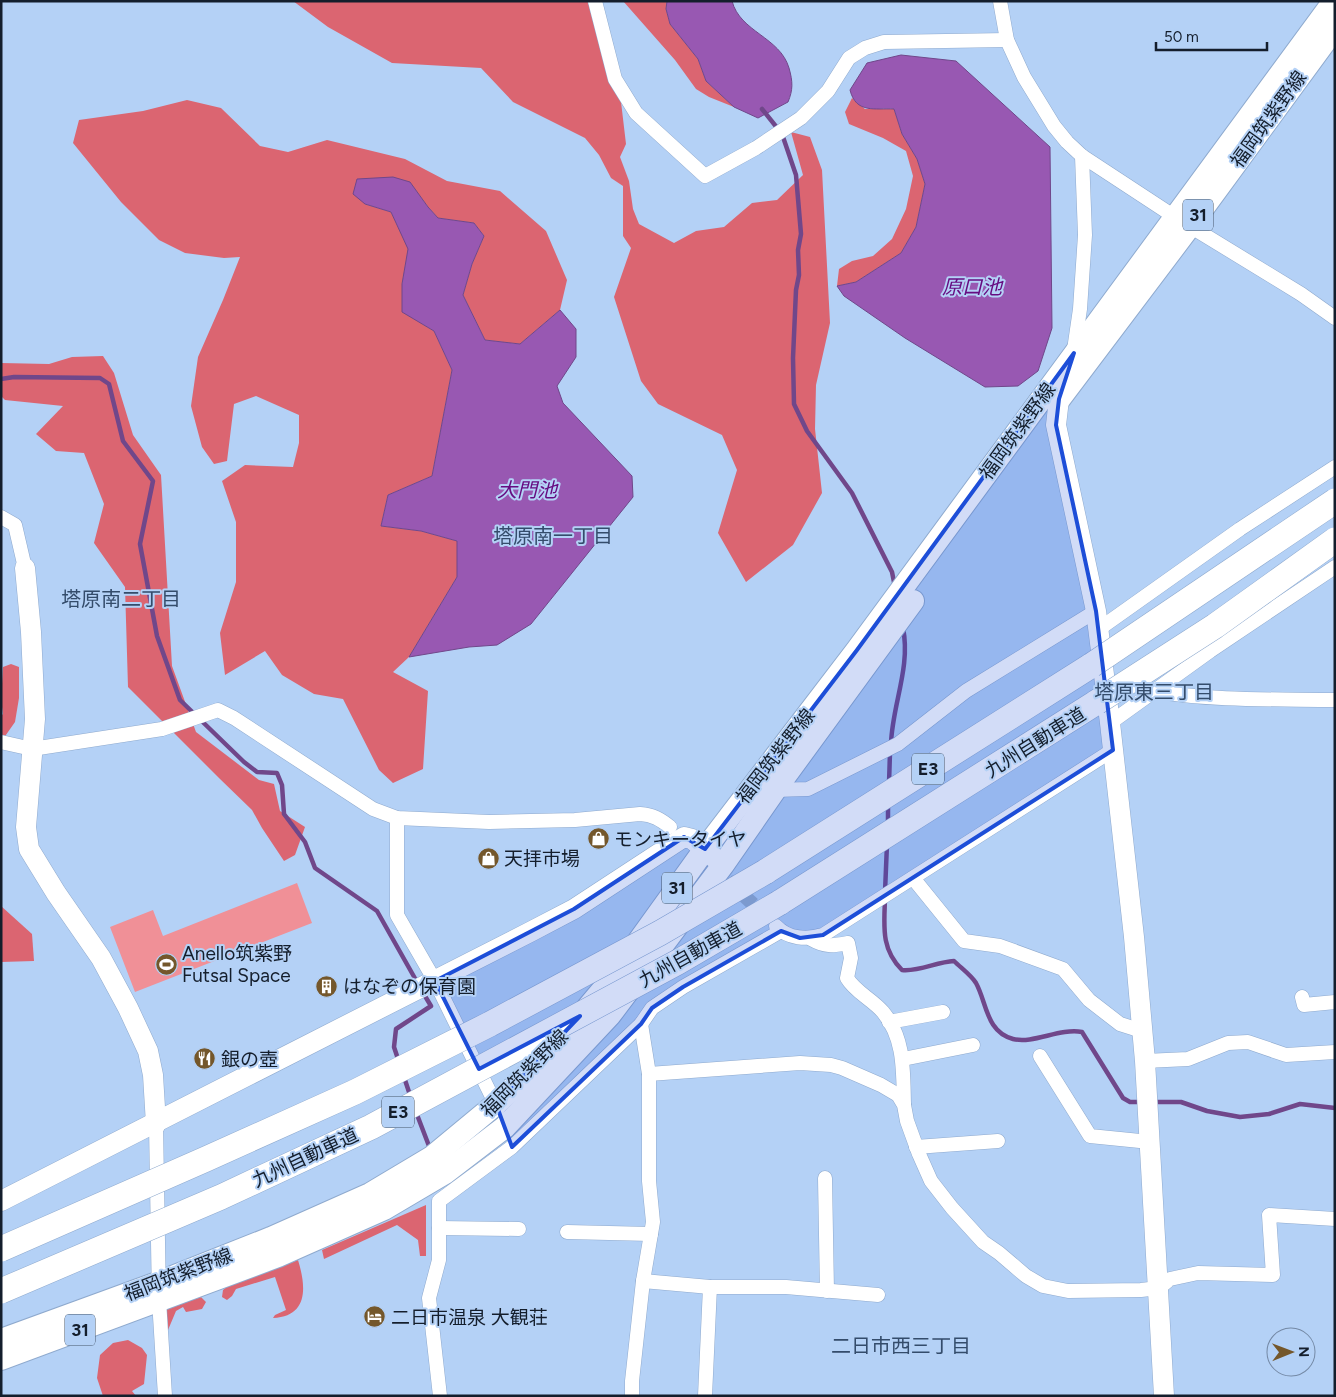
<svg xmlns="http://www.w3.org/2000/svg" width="1336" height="1397" font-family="Figtree,'Noto Sans JP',sans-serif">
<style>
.green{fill:#f09097}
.forest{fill:#db6571}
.water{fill:#9858b2;stroke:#70478a}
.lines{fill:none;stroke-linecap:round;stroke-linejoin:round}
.stream{stroke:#70478a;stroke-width:4.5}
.street-tunnel{stroke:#94adce;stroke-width:14;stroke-dasharray:14 7;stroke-linecap:butt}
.street-casing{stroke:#8faace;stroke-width:15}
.secondary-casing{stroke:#8faace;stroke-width:21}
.primary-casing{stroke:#8faace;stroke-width:24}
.highway-casing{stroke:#8faace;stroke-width:26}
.street{stroke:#fff;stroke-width:14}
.secondary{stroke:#fff;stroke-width:20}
.primary{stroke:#fff;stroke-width:22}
.highway{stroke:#fff;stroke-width:25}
.highway-bridge-casing{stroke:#8faace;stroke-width:26;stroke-linecap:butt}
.highway-bridge{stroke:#fff;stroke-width:25}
.marked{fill:#1d4ed8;fill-opacity:0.2;stroke:#1d4ed8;stroke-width:4;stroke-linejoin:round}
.labels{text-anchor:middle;stroke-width:4;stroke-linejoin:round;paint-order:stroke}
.shield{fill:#b4d1f6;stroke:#445469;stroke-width:1}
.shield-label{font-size:18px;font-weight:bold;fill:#141e2c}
.street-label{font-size:19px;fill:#141e2c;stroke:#b4d1f6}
.poi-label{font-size:19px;fill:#141e2c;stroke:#b4d1f6;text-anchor:start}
.water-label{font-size:20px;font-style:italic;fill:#660c81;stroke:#b4d1f6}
.neighbourhood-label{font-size:20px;fill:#344c6b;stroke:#b4d1f6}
</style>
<rect width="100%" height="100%" fill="#b4d1f6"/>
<polygon class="green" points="297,883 312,923 135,992 110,927 153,910 163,936"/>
<g class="forest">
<polygon points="293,1 590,1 619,85 626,144 620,157 629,181 633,209 639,224 674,243 696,231 724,227 752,203 777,200 803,175 791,132 810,137 822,170 830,323 816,385 815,429 822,493 793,545 746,582 718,533 737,470 722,435 658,404 641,381 614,297 631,248 623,236 623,186 611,178 599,155 585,138 513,102 481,68 392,63 328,27"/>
<polygon points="623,1 667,1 666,9 670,24 698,59 706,81 734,107 709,97 696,89 675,60"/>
<polygon points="852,98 865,109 894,109 902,134 917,159 925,184 916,227 901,253 856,282 837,286 839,269 852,261 873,256 892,239 906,209 913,176 906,151 883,138 849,124 845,112"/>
<polygon points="187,100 221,108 260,146 288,152 327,140 405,159 447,181 500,191 546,231 567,280 560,310 520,344 485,340 463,295 472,264 484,236 474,223 438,218 428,207 410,183 365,204 391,212 409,249 402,284 421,323 434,331 452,370 432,476 388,495 381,526 421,531 457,541 457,577 409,657 393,672 428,691 423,769 393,783 379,770 343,699 314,694 282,675 265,651 225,675 220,633 236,582 236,522 222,481 245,465 293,467 299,443 299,415 256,396 234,404 227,461 214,464 202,447 191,406 198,357 223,300 240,257 224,258 185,253 159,240 121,202 73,143 79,120 143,111"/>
<polygon points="103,356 114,373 133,435 161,475 172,666 196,732 259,780 274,784 280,811 305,827 295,855 284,861 262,828 252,810 219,778 128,687 125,587 94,543 104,504 84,453 56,451 36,434 63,406 5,400 1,396 1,363 49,364 72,357"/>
<polygon points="11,664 19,667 19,698 15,722 1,742 1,716 3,714 1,700 3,667"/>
<polygon points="1,906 32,934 34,961 1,962"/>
<polygon points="426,1205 426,1256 420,1256 418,1240 397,1225 324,1259 322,1250"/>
<path d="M298 1260C306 1286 309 1316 273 1318L275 1315 286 1310 275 1277 236 1289 232 1296 227 1300 222 1297 223 1290 229 1285Z"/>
<polygon points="201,1297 206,1302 202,1309 186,1312 183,1307 176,1311 168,1330 164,1312 167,1308"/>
<polygon points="128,1340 142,1348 147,1355 144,1384 132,1391 136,1396 103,1396 97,1378 100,1355 113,1343"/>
</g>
<g class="water">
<path d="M667 1H732C740 32 780 37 789 68 793 82 793 90 788 102L758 118 734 107 706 81 698 59 670 24 666 9Z"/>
<path d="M901 55 956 61 1050 147 1052 328 1038 371 1018 386 985 387 905 338 844 296 837 286 856 282 901 253 916 227 925 184 917 159 902 134 894 109C875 108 856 114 850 90L867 63Z"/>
<polygon points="393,177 410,182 428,207 438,218 474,223 484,236 472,264 463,295 485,340 520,344 560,310 576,329 576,357 557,386 563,403 632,476 633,497 531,624 497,645 469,647 409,657 457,577 457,541 421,531 381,526 388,495 432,476 452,370 434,331 402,312 402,284 408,249 391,212 365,204 353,194 357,179"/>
</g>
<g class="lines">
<g class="stream">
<polyline points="762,109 782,134 796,175 801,234 798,250 799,275 796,290 793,358 794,404 807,431 852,493 892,572 895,587"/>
<polyline points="1,379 14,377 100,378 109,384 123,441 153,481 140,544 157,636 180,700 244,762 257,772 277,773 282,785 284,814 305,842 315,868 377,911 417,982"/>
<path d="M891 744C892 706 911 667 903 628"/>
<polyline points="889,784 890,752"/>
<polyline points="888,824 888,804"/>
<polyline points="885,892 887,844"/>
<path d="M885 899C884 927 881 949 902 970 919 972 936 962 954 961 961 968 971 975 976 983 987 1003 986 1032 1013 1039 1034 1044 1059 1028 1082 1032L1123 1098 1130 1102H1143"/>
<polyline points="399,1062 394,1047 396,1029 431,1006 422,991"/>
<polyline points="404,1077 411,1098"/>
<polyline points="1153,1102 1181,1102 1207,1111 1240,1117 1269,1114 1300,1104 1335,1108"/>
<polyline points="416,1112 429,1146"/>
</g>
<polyline class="street-tunnel" points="712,866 766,916"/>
<defs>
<g id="street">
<polyline points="595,1 615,79 636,113 705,176 756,148 801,118 828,91 849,58 865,48 884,42 1007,40"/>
<polyline points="1000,1 1007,40 1024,77 1054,126 1067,142 1082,156 1175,217 1301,294 1335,318"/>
<polyline points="1074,350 1080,309 1085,235 1082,156"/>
<polyline points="1,517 15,525 25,568"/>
<polyline points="1099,629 1240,529 1335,467"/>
<path d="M1154 691C1213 701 1275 699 1335 700"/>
<polyline points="1110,723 1210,651 1335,567"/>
<path d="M1 742 32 749 162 729 218 710 234 718 373 809 397 818 489 822 575 820 640 814C653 815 660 819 670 827"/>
<polyline points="775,790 808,789 898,744 966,691 1096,611"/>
<polyline points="397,818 397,915 435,981 498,1109"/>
<polyline points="913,878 964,941 1000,946 1063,969 1089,1000 1120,1024 1142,1031"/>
<path d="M776 926C788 939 807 940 823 935L1113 750"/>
<path d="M811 939C825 947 832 946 848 943L851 958 847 978C855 992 872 999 883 1012 905 1039 903 1071 904 1104"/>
<polyline points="1302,997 1304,1005 1335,1002"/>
<polyline points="889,1022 943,1012"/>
<polyline points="1040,1056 1090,1136 1150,1142"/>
<polyline points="903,1059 973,1045"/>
<polyline points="1145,1061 1188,1059 1228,1043 1248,1042 1286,1055 1335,1052"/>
<polyline points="649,1074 800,1063 831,1065 842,1068 881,1085 898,1095 904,1105 907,1121 919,1154 931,1181 952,1208 983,1242 999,1253 1026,1276 1043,1286 1068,1291 1141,1290 1159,1288 1170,1279 1198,1273 1273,1275 1269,1215 1335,1219"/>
<polyline points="156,1124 159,1300 165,1396"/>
<polyline points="916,1147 998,1141"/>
<polyline points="825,1178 827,1291"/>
<polyline points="439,1228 519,1229"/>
<polyline points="567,1232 651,1234"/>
<polyline points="643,1281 710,1287 786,1287 878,1295"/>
<polyline points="440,1396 429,1298 439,1260 439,1201 512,1147 641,1024 652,1008 683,987 781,931"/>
<polyline points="632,1396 632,1381 643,1281 653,1222 649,1181 649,1074 641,1024"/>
<polyline points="705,1396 710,1287"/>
</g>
<g id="secondary">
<polyline points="1063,386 1059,399 1056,425 1096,611 1110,723 1134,937 1145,1061 1164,1396"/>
<polyline points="25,568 31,632 35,719 26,827 29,849 56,893 101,958 128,1008 148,1051 153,1075 156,1124"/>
<polyline points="1,1201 530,932 574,909 684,837 692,839 723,865"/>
</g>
<g id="primary">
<polyline points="1058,401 1190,226 1335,28"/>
<polyline points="1,1340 160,1282 271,1238 370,1194 432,1157 496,1104 547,1056 610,981 705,849 857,650 1334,1"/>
<polyline points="1,1359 278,1256 384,1209 445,1173 505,1127 610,1015 723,865 775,790 913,601"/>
</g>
<g id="highway">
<polyline points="765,872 1092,665"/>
<polyline points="779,903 1097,702"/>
</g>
</defs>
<use href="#street" class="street-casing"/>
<use href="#secondary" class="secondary-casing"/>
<use href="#primary" class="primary-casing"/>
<use href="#highway" class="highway-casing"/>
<use href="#street" class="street"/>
<use href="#secondary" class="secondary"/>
<use href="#primary" class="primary"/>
<use href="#highway" class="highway"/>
<defs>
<g id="highway-bridge">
<polyline points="1092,665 1335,501"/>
<polyline points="1097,702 1215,626 1335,540"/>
<polyline points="1,1249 206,1159 355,1092 490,1024 660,933 765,872"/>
<polyline points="1,1291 221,1197 371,1127 678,962 779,903"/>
</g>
</defs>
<use href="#highway-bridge" class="highway-bridge-casing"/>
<use href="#highway-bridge" class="highway-bridge"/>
</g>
<path class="marked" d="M1074 353 1059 399 1056 425 1096 611 1113 750 823 935 800 938 781 931 683 987 652 1008 641 1024 512 1147 496 1104 580 1016 479 1069 435 981 574 909 684 837 705 849 857 650Z"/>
<defs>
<symbol id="shop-disc" viewBox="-11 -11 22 22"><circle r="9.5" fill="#74572b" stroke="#b4d1f6"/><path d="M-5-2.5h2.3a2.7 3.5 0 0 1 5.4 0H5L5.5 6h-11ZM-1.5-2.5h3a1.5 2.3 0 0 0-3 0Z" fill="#fff"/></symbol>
<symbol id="stadium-disc" viewBox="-11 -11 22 22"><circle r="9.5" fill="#74572b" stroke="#b4d1f6"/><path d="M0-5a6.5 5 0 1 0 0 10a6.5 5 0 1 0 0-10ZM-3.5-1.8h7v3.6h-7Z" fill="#fff"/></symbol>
<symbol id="building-disc" viewBox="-11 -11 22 22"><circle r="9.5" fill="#74572b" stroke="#b4d1f6"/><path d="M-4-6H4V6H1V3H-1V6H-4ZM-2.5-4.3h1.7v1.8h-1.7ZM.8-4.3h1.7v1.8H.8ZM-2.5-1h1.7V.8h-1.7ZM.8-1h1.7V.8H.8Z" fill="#fff"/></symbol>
<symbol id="restaurant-disc" viewBox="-11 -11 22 22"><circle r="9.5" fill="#74572b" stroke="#b4d1f6"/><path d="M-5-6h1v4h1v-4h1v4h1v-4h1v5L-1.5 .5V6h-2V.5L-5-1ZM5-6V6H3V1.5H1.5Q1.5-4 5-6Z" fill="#fff"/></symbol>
<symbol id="hotel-disc" viewBox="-11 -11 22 22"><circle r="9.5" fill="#74572b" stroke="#b4d1f6"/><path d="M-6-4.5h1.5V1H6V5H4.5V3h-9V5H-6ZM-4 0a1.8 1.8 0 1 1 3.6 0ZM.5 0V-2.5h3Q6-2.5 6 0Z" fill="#fff"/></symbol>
</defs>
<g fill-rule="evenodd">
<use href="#shop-disc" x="586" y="826" width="25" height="25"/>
<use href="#shop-disc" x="476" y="846" width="25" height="25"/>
<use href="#stadium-disc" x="154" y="952" width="25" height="25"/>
<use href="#building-disc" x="314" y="974" width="25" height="25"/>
<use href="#restaurant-disc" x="192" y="1046" width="25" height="25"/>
<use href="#hotel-disc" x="362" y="1304" width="25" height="25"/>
</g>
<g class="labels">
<g class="shield">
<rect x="1183" y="199.5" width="30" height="31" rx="4"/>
<rect x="912" y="753.5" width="32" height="31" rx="4"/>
<rect x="662" y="872.5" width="30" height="31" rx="4"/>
<rect x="382" y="1096.5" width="32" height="31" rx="4"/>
<rect x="65" y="1314.5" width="30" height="31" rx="4"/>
</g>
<g class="shield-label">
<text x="1198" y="221">31</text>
<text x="928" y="775">E3</text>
<text x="677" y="894">31</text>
<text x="398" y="1118">E3</text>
<text x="80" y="1336">31</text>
</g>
<g class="street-label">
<text transform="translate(1268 119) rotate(-54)" y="7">福岡筑紫野線</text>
<text transform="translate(1017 431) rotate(-54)" y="7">福岡筑紫野線</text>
<text transform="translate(1035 742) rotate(-32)" y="7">九州自動車道</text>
<text transform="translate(775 756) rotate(-52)" y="7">福岡筑紫野線</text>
<text transform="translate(690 954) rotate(-29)" y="7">九州自動車道</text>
<text transform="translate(524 1073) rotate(-45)" y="7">福岡筑紫野線</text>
<text transform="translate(305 1157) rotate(-25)" y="7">九州自動車道</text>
<text transform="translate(178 1274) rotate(-21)" y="7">福岡筑紫野線</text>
</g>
<g class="poi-label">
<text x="614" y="846">モンキータイヤ</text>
<text x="504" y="865">天拝市場</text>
<text x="182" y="960">Anello筑紫野<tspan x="182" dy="22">Futsal Space</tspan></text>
<text x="343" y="993">はなぞの保育園</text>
<text x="221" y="1066">銀の壺</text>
<text x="391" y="1324">二日市温泉 大観荘</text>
</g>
<g class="water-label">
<text x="972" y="294">原口池</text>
<text x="527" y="497">大門池</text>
</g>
<g class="neighbourhood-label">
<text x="553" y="543">塔原南一丁目</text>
<text x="121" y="606">塔原南二丁目</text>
<text x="1154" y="699">塔原東三丁目</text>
<text x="901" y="1353">二日市西三丁目</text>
</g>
</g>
<rect width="1336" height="1397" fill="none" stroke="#141e2c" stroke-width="5"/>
<g transform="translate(1291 1352) rotate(89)"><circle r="24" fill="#b4d1f6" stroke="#7489a5"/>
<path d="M0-4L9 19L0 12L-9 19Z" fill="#74572b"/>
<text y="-8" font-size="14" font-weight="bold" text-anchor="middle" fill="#141e2c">N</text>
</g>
<path d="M1156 42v8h111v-8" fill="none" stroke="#141e2c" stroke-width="2.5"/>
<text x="1164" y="42" font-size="15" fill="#141e2c" stroke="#b4d1f6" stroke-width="4" paint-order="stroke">50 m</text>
</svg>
